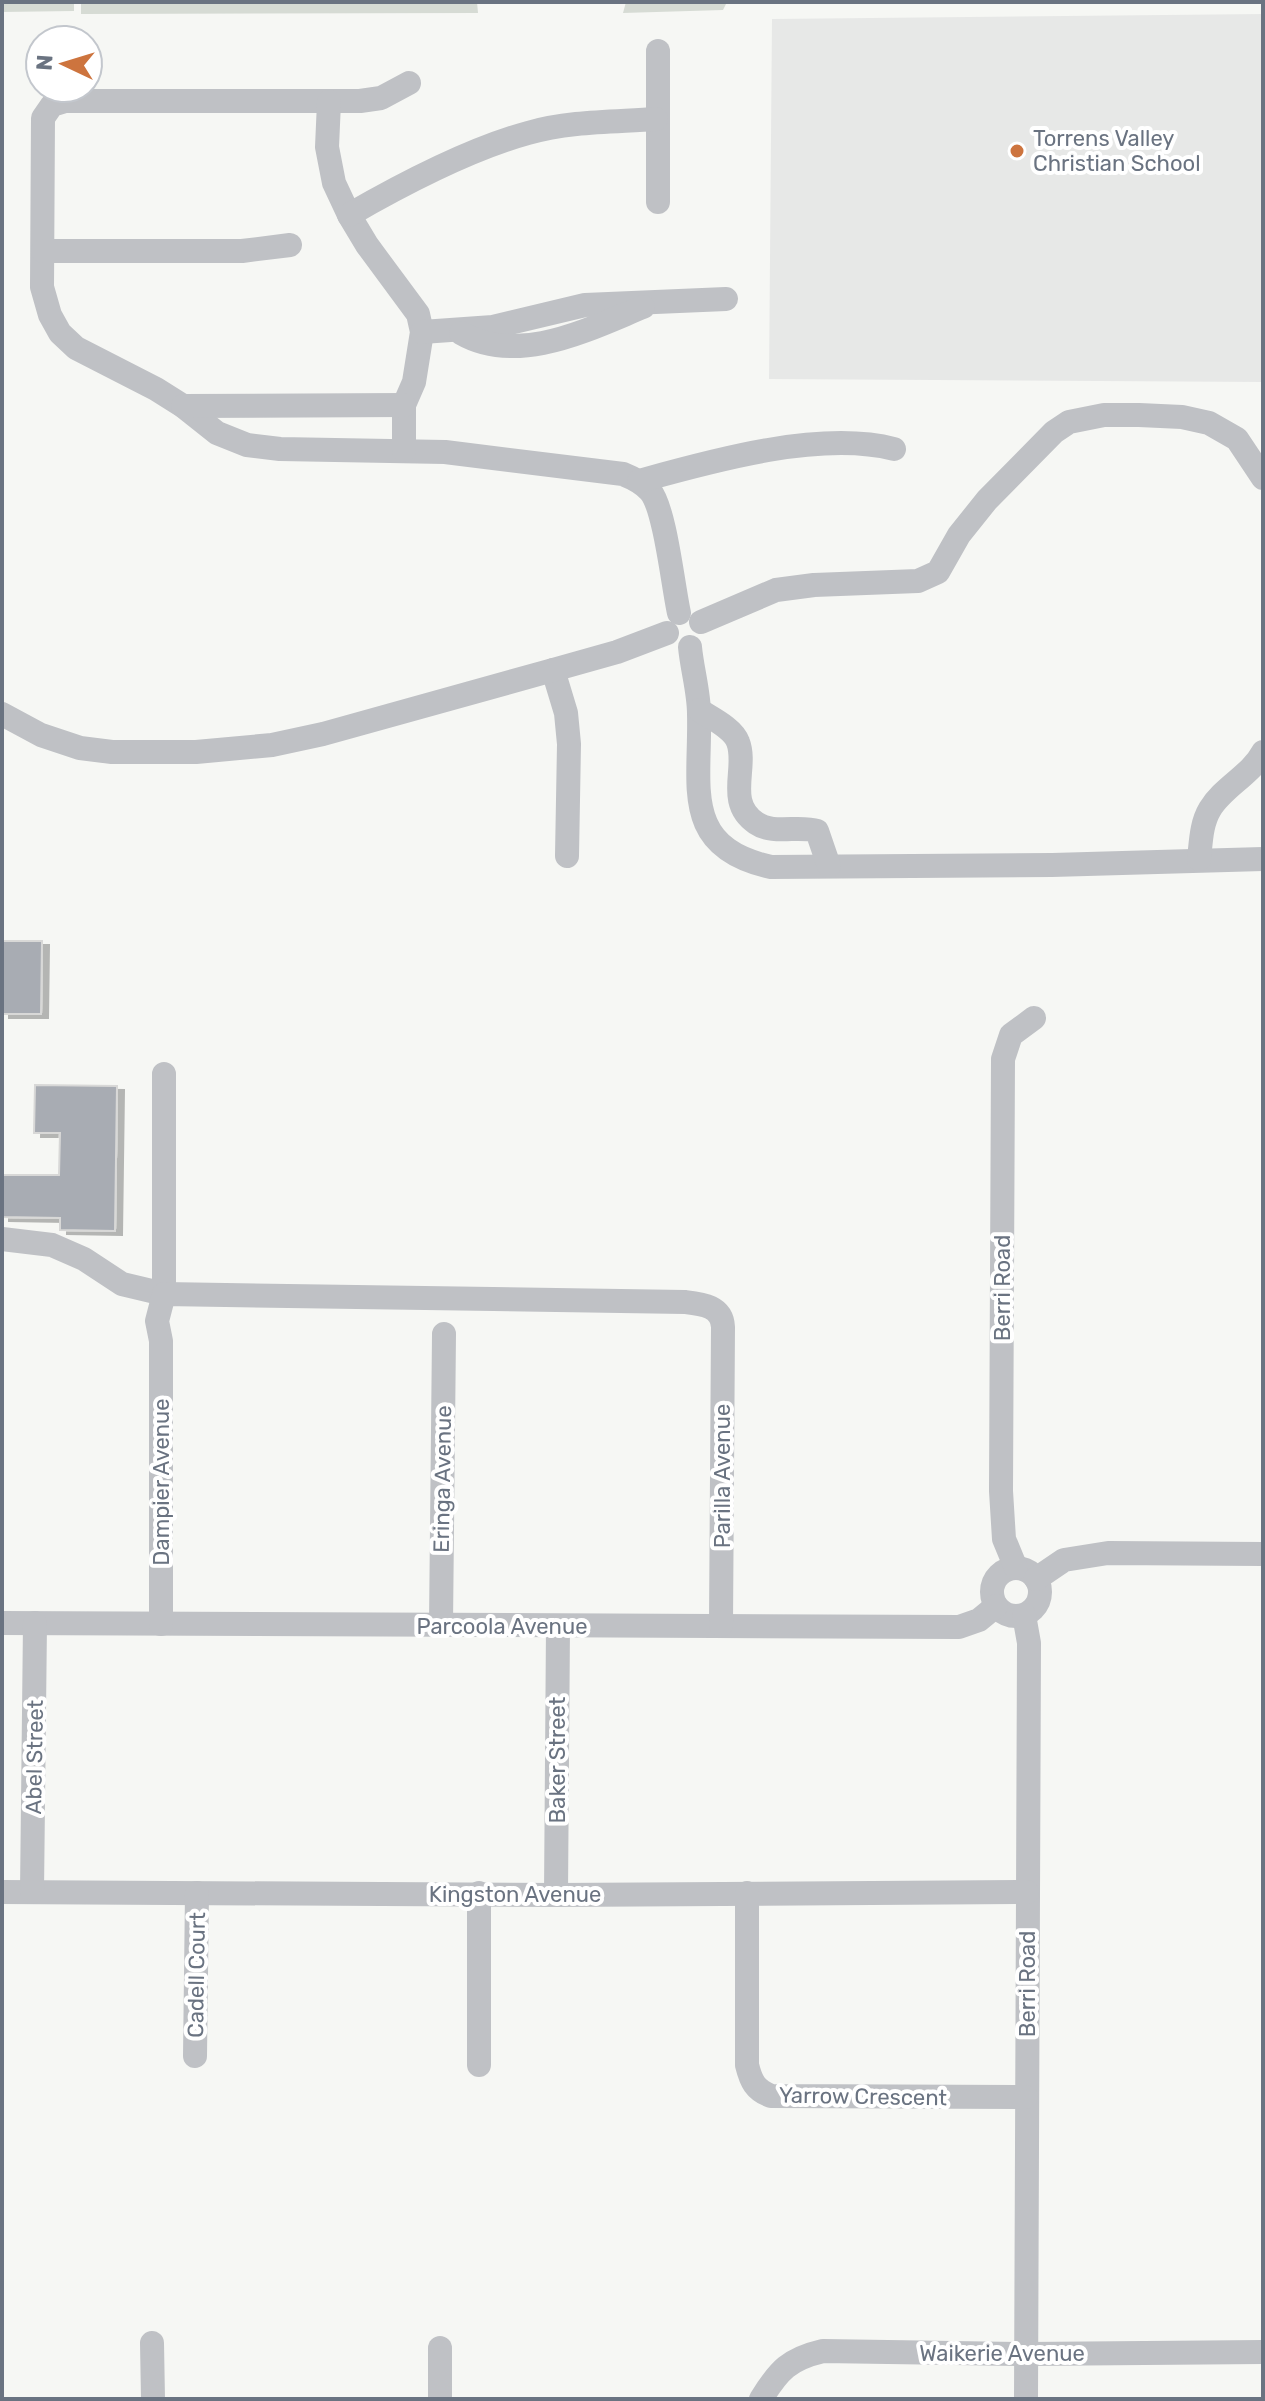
<svg xmlns="http://www.w3.org/2000/svg" width="1265" height="2401" font-family="Rubik,sans-serif">
<style>
.built{fill:#e7e8e7}
.green{fill:#d6dbd4}
.building{fill:#a8acb3;stroke:#d8d8d7;stroke-width:2;filter:url(#shadow)}
.lines{fill:none;stroke-linecap:round;stroke-linejoin:round}
.minor{stroke:#bfc1c5;stroke-width:24}
.poi-dot{fill:#cd743e;stroke:#fff;stroke-width:3}
.labels{text-anchor:middle;stroke-width:8;stroke-linejoin:round;paint-order:stroke}
.poi-label{font-size:22px;fill:#6a7381;stroke:#fff;text-anchor:start}
.street-label{font-size:22px;fill:#6a7381;stroke:#fff}
</style>
<defs>
<filter id="shadow"><feDropShadow dx="7" dy="4" stdDeviation="0" flood-color="#0004"/></filter>
</defs>
<rect width="100%" height="100%" fill="#f6f7f4"/>
<polygon class="built" points="1263,14 1263,382 769,379 772,19"/>
<g class="green">
<polygon points="2,2 74,2 74,11 2,12"/>
<polygon points="81,2 477,2 478,13 81,14"/>
<polygon points="626,2 727,2 723,10 623,13"/>
</g>
<g class="building">
<polygon points="2,941 42,941 41,1014 2,1014"/>
<polygon points="35,1085 117,1086 115,1231 60,1230 60,1218 2,1217 2,1175 59,1175 60,1133 34,1133"/>
</g>
<g class="lines">
<g class="minor">
<path d="M409 83 381 98 360 101H65L52 105 43 118 42 287 50 315 60 333 76 348 156 389 183 406 217 433 247 445 280 449 445 452 623 474C633 478 643 483 650 491 665 508 673 586 679 613"/>
<polyline points="329,102 327,147 334,183 349,215 367,245 418,314 422,332 414,382 404,405 404,450"/>
<polyline points="658,202 658,51"/>
<path d="M349 215C401 185 470 149 528 133 569 121 614 122 656 119"/>
<polyline points="43,251 242,251 290,245"/>
<polyline points="422,332 493,327 585,305 726,299"/>
<path d="M461 333C518 366 589 329 643 307"/>
<polyline points="183,406 404,405"/>
<path d="M639 481C711 461 820 430 894 449"/>
<polyline points="701,622 776,590 814,585 918,581 938,572 959,535 987,500 1054,432 1069,422 1104,415 1139,415 1182,417 1209,423 1237,439 1263,478"/>
<path d="M690 647C692 669 699 692 699 714 701 786 680 847 771 867L1052 865 1263 859"/>
<polyline points="553,670 566,713 569,744 567,856"/>
<path d="M699 710C711 718 733 728 738 742 748 768 725 802 756 823 773 835 799 825 817 831L829 866"/>
<polyline points="2,714 41,735 80,748 112,752 196,752 272,745 323,734 553,670 617,652 667,633"/>
<path d="M1199 859C1201 842 1201 824 1210 809 1223 787 1251 775 1263 752"/>
<polyline points="2,1239 52,1245 84,1259 122,1284 164,1294 164,1074"/>
<circle cx="1016" cy="1592" r="24"/>
<polyline points="1016,1568 1004,1539 1001,1491 1003,1059 1011,1035 1034,1018"/>
<polyline points="1036,1579 1064,1560 1108,1553 1263,1554"/>
<polyline points="1024,1615 1029,1643 1026,2399"/>
<polyline points="2,1623 959,1627 979,1620 996,1606"/>
<path d="M161 1624V1341L157 1321 164 1294 685 1302C702 1304 722 1306 723 1327L721 1625"/>
<polyline points="441,1625 444,1334"/>
<polyline points="2,1892 556,1895 1027,1892"/>
<polyline points="32,1892 35,1623"/>
<polyline points="479,1893 479,2065"/>
<path d="M747 1893V2065C751 2081 755 2090 771 2096L1026 2097"/>
<polyline points="556,1895 558,1626"/>
<polyline points="195,2056 197,1893"/>
<polyline points="152,2343 153,2399"/>
<polyline points="440,2348 440,2399"/>
<path d="M761 2399C779 2370 789 2359 823 2351L1026 2354 1263 2352"/>
</g>
</g>
<circle class="poi-dot" cx="1017" cy="151" r="8"/>
<g class="labels">
<g class="poi-label">
<text x="1033" y="146">Torrens Valley<tspan x="1033" dy="25">Christian School</tspan></text>
</g>
<g class="street-label">
<text transform="translate(1002 1288) rotate(-90)" y="8">Berri Road</text>
<text transform="translate(722 1476) rotate(-90)" y="8">Parilla Avenue</text>
<text transform="translate(442 1479) rotate(-89)" y="8">Eringa Avenue</text>
<text transform="translate(161 1482) rotate(-90)" y="8">Dampier Avenue</text>
<text x="502" y="1634">Parcoola Avenue</text>
<text transform="translate(34 1757) rotate(-89)" y="8">Abel Street</text>
<text transform="translate(557 1760) rotate(-90)" y="8">Baker Street</text>
<text x="515" y="1902">Kingston Avenue</text>
<text transform="translate(196 1975) rotate(-89)" y="8">Cadell Court</text>
<text transform="translate(1027 1984) rotate(-90)" y="8">Berri Road</text>
<text transform="translate(863 2096) rotate(1)" y="8">Yarrow Crescent</text>
<text x="1002" y="2361">Waikerie Avenue</text>
</g>
</g>
<rect width="1265" height="2401" fill="none" stroke="#6a7381" stroke-width="8"/>
<g transform="translate(64 64) rotate(274)"><circle r="38" fill="#ffffff" stroke="#c3c7cd" stroke-width="2"/>
<path d="M0-6L14 30L0 20L-14 30Z" fill="#cd743e"/>
<text y="-12" font-size="22" font-weight="bold" text-anchor="middle" fill="#6a7381">N</text>
</g>
</svg>
